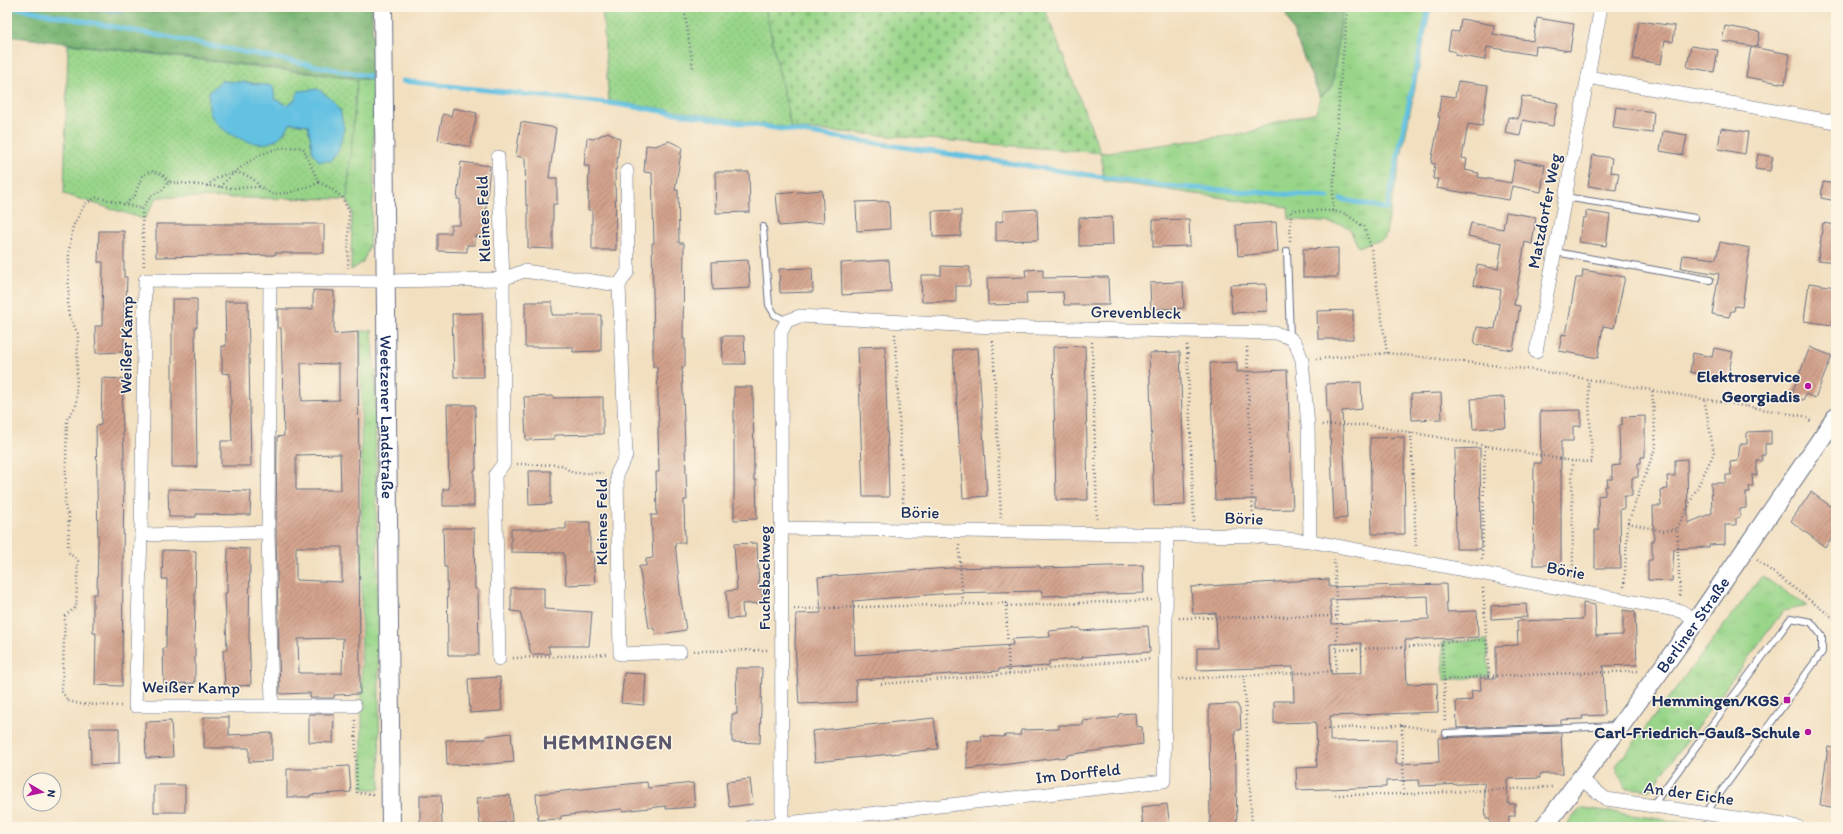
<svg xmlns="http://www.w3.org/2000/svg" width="1843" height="834" font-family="Itim,sans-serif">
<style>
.grass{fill:url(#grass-tufts);stroke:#5a8274}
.forest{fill:url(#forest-crowns);stroke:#4a726a}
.cemetery{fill:url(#cemetery-stones);stroke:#5a8274}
.park{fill:url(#park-dots);stroke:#5a8274;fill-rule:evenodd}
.water{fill:#64c1e2;stroke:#4078a0}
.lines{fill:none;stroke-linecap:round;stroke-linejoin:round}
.stream{stroke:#64c1e2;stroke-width:5}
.building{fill:url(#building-hatch);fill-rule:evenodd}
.lane-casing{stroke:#666d80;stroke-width:8}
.street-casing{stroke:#666d80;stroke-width:14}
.secondary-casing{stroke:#666d80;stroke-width:20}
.path{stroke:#666d80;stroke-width:2.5;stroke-dasharray:1 3;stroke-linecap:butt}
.lane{stroke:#fff;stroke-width:6}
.street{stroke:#fff;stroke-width:13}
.secondary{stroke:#fff;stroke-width:18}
.poi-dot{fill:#b5179e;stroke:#fcf5e5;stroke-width:1.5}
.labels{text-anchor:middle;stroke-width:3;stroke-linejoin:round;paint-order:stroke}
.street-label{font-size:17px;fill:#1b2f5e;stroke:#fcf5e5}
.poi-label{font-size:17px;font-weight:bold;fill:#1b2f5e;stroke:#fcf5e5;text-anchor:end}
.district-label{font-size:21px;font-weight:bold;letter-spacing:1px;fill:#5b586e;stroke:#fcf5e5}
</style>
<defs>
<pattern id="grass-tufts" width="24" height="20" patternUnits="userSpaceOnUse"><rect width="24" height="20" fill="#98d589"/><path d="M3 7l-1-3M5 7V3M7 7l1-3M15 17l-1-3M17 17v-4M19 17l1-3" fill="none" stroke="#82b779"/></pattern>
<pattern id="forest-crowns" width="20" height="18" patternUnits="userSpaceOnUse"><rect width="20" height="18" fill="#7ab675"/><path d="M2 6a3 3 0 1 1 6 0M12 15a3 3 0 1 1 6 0" fill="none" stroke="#639463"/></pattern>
<pattern id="cemetery-stones" width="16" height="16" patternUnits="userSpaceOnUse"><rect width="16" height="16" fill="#98d589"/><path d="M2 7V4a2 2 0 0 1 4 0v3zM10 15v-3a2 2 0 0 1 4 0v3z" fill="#82b779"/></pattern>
<pattern id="park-dots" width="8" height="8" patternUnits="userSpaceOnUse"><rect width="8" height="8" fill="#98d589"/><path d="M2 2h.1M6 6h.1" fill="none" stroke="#82b779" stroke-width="1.8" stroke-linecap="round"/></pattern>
<pattern id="building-hatch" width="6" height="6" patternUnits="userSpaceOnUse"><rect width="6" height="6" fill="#d3a38d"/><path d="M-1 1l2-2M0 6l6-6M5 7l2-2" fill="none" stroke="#aa8576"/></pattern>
</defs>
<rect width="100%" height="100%" fill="#fcf5e5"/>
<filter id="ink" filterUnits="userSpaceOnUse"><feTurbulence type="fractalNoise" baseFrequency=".025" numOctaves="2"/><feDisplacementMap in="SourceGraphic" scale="8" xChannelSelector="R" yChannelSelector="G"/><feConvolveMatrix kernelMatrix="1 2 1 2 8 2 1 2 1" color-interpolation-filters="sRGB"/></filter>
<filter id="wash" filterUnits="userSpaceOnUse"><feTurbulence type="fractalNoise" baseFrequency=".012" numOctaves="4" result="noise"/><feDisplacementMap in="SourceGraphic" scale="16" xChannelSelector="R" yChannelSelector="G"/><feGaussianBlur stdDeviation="0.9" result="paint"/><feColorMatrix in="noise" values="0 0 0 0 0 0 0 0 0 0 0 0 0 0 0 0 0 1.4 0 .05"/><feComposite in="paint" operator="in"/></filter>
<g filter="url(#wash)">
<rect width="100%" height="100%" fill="#f2dfbf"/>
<g class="grass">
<polygon points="1343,7 1431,7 1385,238 1358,247 1350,229 1342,224 1289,219 1288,207 1104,181 1101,153 1248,133 1269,125 1316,112 1320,97 1332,87"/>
<polygon points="357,79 373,80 374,188 369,247 363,262 351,270 352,211 347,199"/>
<polygon points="372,330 375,372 380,789 362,789 361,331"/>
<polygon points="1762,576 1807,606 1783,611 1650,790 1625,788 1616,766"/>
<polygon points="1487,640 1489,676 1444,680 1442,642"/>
<polygon points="1583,808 1714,827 1565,827 1577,812"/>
</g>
<g class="forest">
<polygon points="7,7 60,7 123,13 125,7 372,7 373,80 7,36"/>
<polygon points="1283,7 1343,7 1332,87 1320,97"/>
</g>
<polygon class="cemetery" points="765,7 1044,7 1101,153 791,128"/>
<g class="park">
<polygon points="602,7 765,7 791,128 609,101"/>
<path d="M68 44 357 79 347 199 158 197 144 219 64 194ZM221 81 244 82 273 86 275 100 287 105 294 101 330 161 313 153 308 125 290 123 283 135Z"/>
</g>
<g class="water">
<polygon points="60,7 125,7 123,13"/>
<path d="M221 81 244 82 273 86 275 99 287 105 294 101 299 91 318 89 330 98 340 109 344 129 339 149 330 161H319L313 153 308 125 291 123C285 131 281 138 271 142 253 149 216 131 210 113 208 107 209 98 209 92Z"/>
</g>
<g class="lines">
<g class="stream">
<polyline points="12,7 373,77"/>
<polyline points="403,81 615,104 1162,186 1328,197"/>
<polyline points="1341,199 1387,209 1429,7"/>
</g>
</g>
<g id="blocks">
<g class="building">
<polygon points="1537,18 1574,24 1570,51 1536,46 1535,55 1487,47 1485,60 1455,55 1456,52 1448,50 1451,31 1459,32 1461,19 1494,25 1493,34 1533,41"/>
<polygon points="1639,21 1675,26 1673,42 1665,40 1661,64 1633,59"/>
<polygon points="1725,26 1760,32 1757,47 1722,41"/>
<polygon points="1691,46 1718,50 1714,72 1687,67"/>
<polygon points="1751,47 1790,54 1785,84 1746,77"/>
<polygon points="1458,81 1488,85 1482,126 1468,124 1462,158 1467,159 1465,170 1479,173 1478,177 1511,183 1515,160 1545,165 1541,192 1512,186 1509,200 1436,188 1438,179 1433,179 1435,164 1431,163 1440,117 1438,117 1441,95 1455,97"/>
<polygon points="1522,96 1558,103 1553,126 1523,120 1520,136 1505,133 1508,117 1518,119"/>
<polygon points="1616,107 1654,112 1652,133 1613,128"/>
<polygon points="453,108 477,113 470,147 438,140 443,114 451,116"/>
<polygon points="521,122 556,128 549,178 557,178 557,204 553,204 553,249 528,248 528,205 526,205 525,158 516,156"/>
<polygon points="1721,128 1748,132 1745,154 1718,149"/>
<polygon points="1663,131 1687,135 1683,155 1660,151"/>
<polygon points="608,132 620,139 616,170 615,169 616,250 592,250 592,210 588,210 589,166 584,166 587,138 593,139"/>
<polygon points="669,141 682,147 675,190 678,190 679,243 684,243 683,339 685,339 685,367 682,367 687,500 684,500 685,543 675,543 681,600 686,630 655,635 654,628 649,628 639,566 646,566 646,559 653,558 651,515 657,515 656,472 659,472 658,427 659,427 657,367 653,367 653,339 654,339 652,243 654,243 652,173 644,172 646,145 655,146"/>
<polygon points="1758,154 1773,157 1770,171 1755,169"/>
<polygon points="1593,155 1612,158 1610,172 1619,173 1616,190 1588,186"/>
<polygon points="461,162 490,166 485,218 488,218 487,237 475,236 475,245 467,245 467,252 438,251 438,233 451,233 451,225 460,225 460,199 457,199"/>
<polygon points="715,172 749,172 750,212 716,213"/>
<polygon points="1823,182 1836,184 1836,201 1821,198"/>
<polygon points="822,190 824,222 779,226 776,194"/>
<polygon points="889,201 890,229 857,231 856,202"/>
<polygon points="1037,209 1038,240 996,241 996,222 1003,221 1003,211"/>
<polygon points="961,210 961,236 933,237 932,211"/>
<polygon points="1586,211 1610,215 1606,246 1579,242 1583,218 1586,218"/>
<polygon points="1506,212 1536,217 1532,244 1525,242 1514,305 1520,306 1513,350 1474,344 1477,327 1495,329 1501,290 1473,285 1477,265 1498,269 1502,243 1468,236 1471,223 1503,229"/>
<polygon points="1112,217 1113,245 1079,246 1079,218"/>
<polygon points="1189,219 1190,246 1153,247 1153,220"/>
<polygon points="1276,222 1278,252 1238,256 1236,225"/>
<polygon points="1823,223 1836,225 1836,262 1818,260"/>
<polygon points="156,224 324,224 324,253 275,253 275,255 156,257"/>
<polygon points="99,231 124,231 124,277 127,277 126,303 124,302 124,352 96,353 95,326 102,326 103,262 98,262"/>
<polygon points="1720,242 1750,248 1742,307 1735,306 1734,311 1731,311 1729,317 1712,314 1719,274 1681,268 1683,255 1716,259"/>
<polygon points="1338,248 1338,277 1303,277 1303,249"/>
<polygon points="748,260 750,288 713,290 712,262"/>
<polygon points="889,260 891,292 842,295 841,263"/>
<polygon points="941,266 970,267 970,286 956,286 956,302 922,302 921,275 941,275"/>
<polygon points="812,268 813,292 780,293 779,269"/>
<polygon points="1043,269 1043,278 1108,277 1109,305 1064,305 1063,292 1026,293 1027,304 988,305 987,278 1026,277 1025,270"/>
<polygon points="1583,270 1625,277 1614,328 1603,326 1598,358 1559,351 1562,334 1566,335 1576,278 1582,278"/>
<polygon points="1183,282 1184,308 1151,309 1150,283"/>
<polygon points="1809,283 1836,287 1832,325 1804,321"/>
<polygon points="1266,284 1267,311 1232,313 1230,285"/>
<path d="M313 290 334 291V334L358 332 360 694 334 695V698H310V693L280 694 276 532 277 437 284 436 281 328H278V309H313ZM301 363 339 364V400L302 401ZM340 454 341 490H296V455ZM296 547H342V582L296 580ZM343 638 342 673H299L298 639Z"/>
<polygon points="172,299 197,299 197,327 195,327 197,467 172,467"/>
<polygon points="225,301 248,301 251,466 221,466 221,441 232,441 230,374 222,373 222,346 226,346"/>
<polygon points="525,302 552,302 552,315 601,315 601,351 573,352 573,347 525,347"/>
<polygon points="1353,310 1353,339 1318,339 1317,311"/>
<polygon points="482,313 484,377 454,377 452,314"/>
<polygon points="722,336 744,336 745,364 723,364"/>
<polygon points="885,346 889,497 863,497 858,347"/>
<polygon points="1085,346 1088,500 1056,500 1053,347"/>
<polygon points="1810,347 1832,356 1815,398 1806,394 1803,400 1790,398"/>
<polygon points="978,348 987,496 963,498 953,350"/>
<polygon points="1714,348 1733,352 1727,380 1690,372 1693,353 1712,357"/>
<polygon points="1180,352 1185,505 1154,506 1149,353"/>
<polygon points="1237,362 1237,372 1287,370 1293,509 1256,510 1256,499 1215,500 1210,363"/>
<polygon points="102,378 124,379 122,408 124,453 122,686 95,685 96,633 93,633 93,594 97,594 98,540 96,426 101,425"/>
<polygon points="1361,382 1362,409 1342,411 1347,518 1334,519 1329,411 1327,412 1326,384"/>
<polygon points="734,387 753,387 754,480 756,480 757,519 734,520"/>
<polygon points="1441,393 1442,419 1412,420 1411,394"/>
<polygon points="553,396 553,398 603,397 603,434 554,435 554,439 526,440 524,397"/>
<polygon points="1504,397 1506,427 1473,429 1471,399"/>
<polygon points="447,405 475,405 476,470 474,470 474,506 443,506 443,489 449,489"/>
<polygon points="1581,410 1581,426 1573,426 1573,441 1561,441 1561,565 1533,565 1534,463 1541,463 1540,411"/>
<polygon points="1645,416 1645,457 1641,457 1641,463 1638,463 1638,477 1632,478 1632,496 1624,496 1624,509 1620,509 1621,568 1595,568 1595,530 1599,530 1598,496 1605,495 1605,486 1608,486 1607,479 1612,479 1612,466 1620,465 1619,425 1622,425 1622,417"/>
<polygon points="1771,431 1771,444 1765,444 1765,455 1762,455 1762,461 1757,461 1757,475 1752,475 1753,486 1749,486 1750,492 1746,492 1746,508 1740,509 1740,517 1736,518 1736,525 1725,525 1725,544 1709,545 1709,547 1674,549 1672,581 1648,580 1648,560 1652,560 1652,541 1654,541 1653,506 1661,506 1660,490 1668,489 1667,476 1675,476 1675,460 1687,459 1688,523 1712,513 1711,483 1726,483 1726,475 1731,475 1730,462 1738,461 1740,444 1747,444 1747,432"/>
<polygon points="1404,437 1405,534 1372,534 1370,438"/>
<polygon points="1480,448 1481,549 1456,549 1455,449"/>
<polygon points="528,471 551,471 551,504 529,505"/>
<polygon points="168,489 251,491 250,515 196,514 196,517 169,517"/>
<polygon points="1811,492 1836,510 1836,533 1825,547 1791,521"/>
<polygon points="566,522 590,522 590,552 593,552 595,584 566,585 564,553 511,552 511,529 566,529"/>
<polygon points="443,528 474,528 475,589 478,589 479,655 448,655 447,567 444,567"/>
<polygon points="757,543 759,589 762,589 763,603 742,604 743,618 728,619 726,591 737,590 734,544"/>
<polygon points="228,548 250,549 249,635 251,685 225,687 223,650 227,650 225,593 227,593"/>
<polygon points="163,550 196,551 194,648 195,648 195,683 164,684 163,648 166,648 167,579 162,579"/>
<polygon points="1143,565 1144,593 1042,596 1042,591 951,593 853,601 855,655 1013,645 1012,639 1050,637 1049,631 1080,628 1081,631 1148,626 1150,652 1082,657 1082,659 1049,661 1049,666 999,669 999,671 856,680 856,702 799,704 795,643 796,614 821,613 818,577 950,568 1040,566 1040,568"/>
<path d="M1329 579V587L1446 584 1447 612 1477 611 1478 637 1405 640 1407 684 1437 683 1438 712 1330 716V741L1396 740V764L1439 762 1438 738 1561 733 1563 774H1540V778L1507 779 1508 804H1515V816H1509V827H1490V819H1486L1484 783 1419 786 1418 780 1386 781V787L1297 790 1296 768 1317 767 1316 722 1274 723V701H1294L1293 667 1197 670V648H1217L1216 613 1193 614 1191 587ZM1428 596 1429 619 1332 624 1330 600ZM1361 643 1362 673 1331 674 1330 644Z"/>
<polygon points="511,588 544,588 544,609 592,612 589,646 548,646 550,654 531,654 520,612 511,611"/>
<polygon points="1583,603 1595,605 1596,636 1623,635 1623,610 1635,612 1637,665 1603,666 1605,715 1582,716 1583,719 1561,720 1561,724 1457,728 1456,701 1472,700 1471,691 1481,690 1480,678 1496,678 1496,646 1518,645 1517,621 1583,619"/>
<polygon points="1526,604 1527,617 1491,619 1491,606"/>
<polygon points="736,668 762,668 760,743 732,742 732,714 737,714"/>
<polygon points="624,673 646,674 644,705 621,703"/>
<polygon points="500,677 502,711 470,713 468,679"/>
<polygon points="1237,704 1240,710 1241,730 1235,730 1237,827 1210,827 1209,705"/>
<polygon points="1135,713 1136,726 1142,727 1143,744 1067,755 1067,757 967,769 967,741 982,741 981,736 1004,737 1005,735 1020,735 1021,730 1059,729 1059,725 1083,725 1083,721 1118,717 1119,714"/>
<polygon points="309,714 334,714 333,743 309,742"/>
<polygon points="204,717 229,717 229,735 272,733 272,761 249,762 249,748 204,748"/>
<polygon points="934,718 938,749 815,762 812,731"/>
<polygon points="171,721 173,757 146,758 145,722"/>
<polygon points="90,728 119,728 119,764 91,765"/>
<polygon points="511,733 514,762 490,764 447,765 446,740 486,739 486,736"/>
<polygon points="1828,747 1836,748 1836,808 1820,805"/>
<polygon points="349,766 351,792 310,795 310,797 287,797 287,769 328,769 328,767"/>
<polygon points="750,779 753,804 729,807 726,782"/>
<polygon points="647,782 648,788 693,783 695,807 666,809 666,806 623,811 622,809 561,816 561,819 538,820 536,794"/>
<rect x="154" y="785" width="31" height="27"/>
<polygon points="420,795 441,795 442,827 420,827"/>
<polygon points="510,795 512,822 480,825 477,798"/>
<polygon points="1167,804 1170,827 1143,827 1141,807"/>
</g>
</g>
</g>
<g filter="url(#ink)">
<use href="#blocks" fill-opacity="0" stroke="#666d80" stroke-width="1"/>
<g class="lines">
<defs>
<g id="lane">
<polyline points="1565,197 1695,218"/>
<polyline points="763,227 769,305 775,315 787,321"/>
<polyline points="1287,251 1290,338"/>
<polyline points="1555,252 1710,280"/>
<polyline points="1446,733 1616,726"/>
<polyline points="1652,806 1791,618 1811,622 1822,636 1822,652 1705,814"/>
</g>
<g id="street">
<polyline points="1588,77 1836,122"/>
<polyline points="498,157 503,279 504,463 495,475 499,659"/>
<polyline points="270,280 268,532 272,706 135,706 141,535 145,280 385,281 503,279 524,271 619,285 626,456 617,473 620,654 680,652"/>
<polyline points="619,285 628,271 627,171"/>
<polyline points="1536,352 1601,7"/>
<polyline points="782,528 1253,536 1310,541 1681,611 1696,621"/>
<polyline points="141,535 268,532"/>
<polyline points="272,706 355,706"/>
<polyline points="1581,779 1606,799 1798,827"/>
<polyline points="782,824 781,332 787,321 800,316 992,327 1276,333 1290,338 1296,344 1302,360 1308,426 1310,541"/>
<polyline points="751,827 1164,781 1167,535"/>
</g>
<g id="secondary">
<path id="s1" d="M383 7 391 827"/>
<path id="s2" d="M1544 827 1621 725 1696 621 1836 417"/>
</g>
</defs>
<use href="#lane" class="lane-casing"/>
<use href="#street" class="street-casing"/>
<use href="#secondary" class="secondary-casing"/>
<g class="path">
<polyline points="684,7 693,68"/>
<path d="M207 186C223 170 246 167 260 187"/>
<path d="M220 187C242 163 269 143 303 148L319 183"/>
<polyline points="126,204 135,195 142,176 151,171 162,174 169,182"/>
<polyline points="142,209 144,267"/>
<polyline points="1332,211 1340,84 1348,7"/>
<polyline points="1290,241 1291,210 1332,211 1346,214 1364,227 1371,247 1387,353"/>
<polyline points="895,334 904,517"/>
<polyline points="993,341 1001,518"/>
<polyline points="1092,342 1097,519"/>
<polyline points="1187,345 1194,522"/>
<polyline points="1247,347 1253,522"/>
<polyline points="1316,359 1387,353 1534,370 1803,416 1812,422"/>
<polyline points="1322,425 1369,425 1572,461 1592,462 1588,379"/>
<polyline points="1411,433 1416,546"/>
<polyline points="517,464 561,465 573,473 603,473"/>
<polyline points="1628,523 1663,531 1677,529"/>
<polyline points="959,545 963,604"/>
<polyline points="1482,559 1485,445"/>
<polyline points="1757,560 1836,620"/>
<polyline points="1571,577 1573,572 1572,461"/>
<polyline points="1624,587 1628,523 1656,446 1652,390"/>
<polyline points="1483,588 1489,676 1444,680 1442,642 1487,640"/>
<polyline points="1680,596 1677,529 1714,453 1704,398"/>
<polyline points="1006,606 1009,674 1090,664 1151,659"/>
<polyline points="794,609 1006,603 1006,606 1152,600"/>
<polyline points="1179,618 1337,616"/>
<polyline points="1337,650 1442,645"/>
<polyline points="694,651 767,650"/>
<polyline points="513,658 606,654"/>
<polyline points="1244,675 1252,827"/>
<polyline points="1489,676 1640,671"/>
<polyline points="1179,679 1336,671 1337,616 1334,559"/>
<polyline points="1444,680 1445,723"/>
<polyline points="881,684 1009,674"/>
<polyline points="121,706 80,704 68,701 62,692 65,616 76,607 78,561 68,552 69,517 65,508 67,419 76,406 78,334 68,313 69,250 73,226 85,204 97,197 142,209 151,196 162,190 169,182 231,188 261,187 272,194 289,193 319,183 329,187 342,197 349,212 348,268"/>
<polyline points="355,720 357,793 375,794"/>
<polyline points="1402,725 1404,794"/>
<polyline points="1324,729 1402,725 1437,731"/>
<polyline points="1335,795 1404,794 1553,787"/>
</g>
<use href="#lane" class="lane"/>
<use href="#street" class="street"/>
<use href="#secondary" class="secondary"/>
</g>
</g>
<g class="poi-dot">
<circle cx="1808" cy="386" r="4"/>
<rect x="1783" y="696" width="8" height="8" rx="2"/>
<circle cx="1808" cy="732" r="4"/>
</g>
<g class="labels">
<g class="street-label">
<text transform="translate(1544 211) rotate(-79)" y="6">Matzdorfer Weg</text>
<text transform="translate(483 219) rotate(-92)" y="6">Kleines Feld</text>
<text transform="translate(1136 312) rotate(1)" y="6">Grevenbleck</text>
<text transform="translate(126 345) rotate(-89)" y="6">Weißer Kamp</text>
<text dy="6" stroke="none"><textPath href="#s1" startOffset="410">Weetzener Landstraße</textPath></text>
<text transform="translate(920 512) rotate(1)" y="6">Börie</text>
<text transform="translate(1244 518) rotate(2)" y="6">Börie</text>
<text transform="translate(601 522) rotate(-90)" y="6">Kleines Feld</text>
<text transform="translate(1566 570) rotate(11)" y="6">Börie</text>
<text transform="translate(764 578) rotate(-90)" y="6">Fuchsbachweg</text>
<text dy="6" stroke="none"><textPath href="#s2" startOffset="251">Berliner Straße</textPath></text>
<text transform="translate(191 687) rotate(1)" y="6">Weißer Kamp</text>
<text transform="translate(1078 773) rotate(-6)" y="6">Im Dorffeld</text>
<text transform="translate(1689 793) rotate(8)" y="6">An der Eiche</text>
</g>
<g class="poi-label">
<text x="1800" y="382">Elektroservice<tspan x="1800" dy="20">Georgiadis</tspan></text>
<text x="1779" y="706">Hemmingen/KGS</text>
<text x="1800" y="738">Carl-Friedrich-Gauß-Schule</text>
</g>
<g class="district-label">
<text x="608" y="749">HEMMINGEN</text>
</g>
</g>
<rect width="1843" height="834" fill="none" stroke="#fcf5e5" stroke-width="24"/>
<g transform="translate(42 792) rotate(99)"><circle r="19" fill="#fcf5e5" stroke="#a2a6af"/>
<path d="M0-3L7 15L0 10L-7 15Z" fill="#b5179e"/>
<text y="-6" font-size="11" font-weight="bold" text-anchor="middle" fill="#1b2f5e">N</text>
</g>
</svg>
